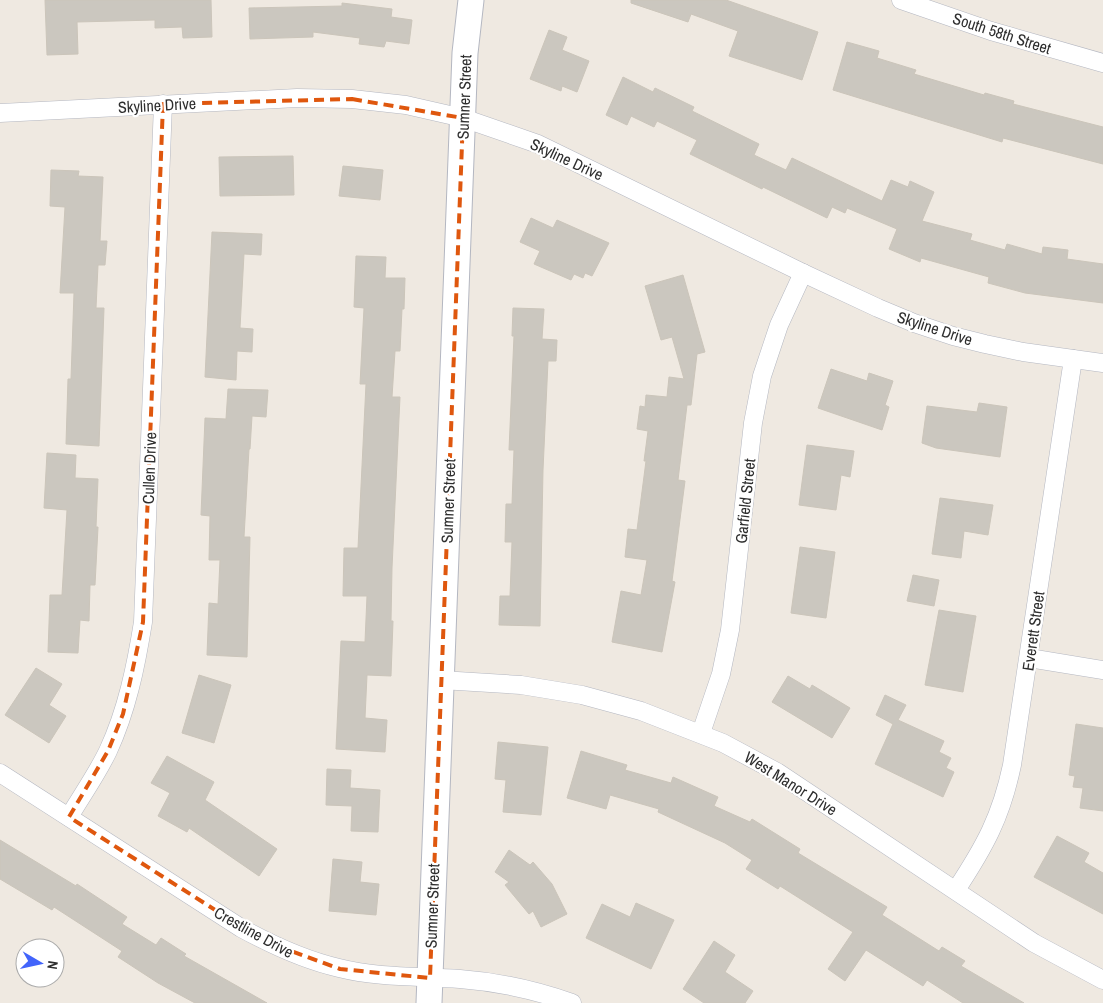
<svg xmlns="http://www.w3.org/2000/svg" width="1103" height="1003" font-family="'Archivo Narrow',sans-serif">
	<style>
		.building { fill: #cbc7bf; stroke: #cbc5ba }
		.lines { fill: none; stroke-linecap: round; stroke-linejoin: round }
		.street-casing { stroke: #b4b7c1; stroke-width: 19 }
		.secondary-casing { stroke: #b4b7c1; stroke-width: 27 }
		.street { stroke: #fff; stroke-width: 18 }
		.secondary { stroke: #fff; stroke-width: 25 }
		.marked { fill: none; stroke: #df570e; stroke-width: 4; stroke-dasharray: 10 6; stroke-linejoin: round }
		.labels { text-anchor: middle; stroke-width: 4.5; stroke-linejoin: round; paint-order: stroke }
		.street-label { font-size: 16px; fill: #2e2e2e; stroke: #fff }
	</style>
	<rect width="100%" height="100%" fill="#efe9e1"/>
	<g class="building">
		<path d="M45,0H211L212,37L183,38L182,27L155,28V20L77,22L78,54L47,55Z"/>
		<path d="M631,0H726L818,32L802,80L729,56L738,31L691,14L688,22L631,3Z"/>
		<path d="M342,3L392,9L391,17L412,20L409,44L386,41L384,47L359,44L360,38L313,32V37L250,39L249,8L342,6Z"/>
		<path d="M549,30L567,37L562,50L589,61L577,92L562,86L561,91L530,79Z"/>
		<path d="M847,42L879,51L877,58L916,70L914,74L984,95L985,93L1014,101L1013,104L1103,127V164L1003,138L1002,142L833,90Z"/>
		<path d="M623,77L653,92L655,88L694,107L692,111L759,144L754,155L786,170L792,158L882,201L891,180L908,187L910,181L934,192L922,221L972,234L970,240L1005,250L1007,244L1042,254L1043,247L1068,250L1067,259L1103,264V303L1025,293L988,283L989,277L921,258L920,262L889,249L897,229L847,208L845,213L832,207L827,218L763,187L762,189L690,154L697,140L657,121L654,127L631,116L627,125L606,115Z"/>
		<path d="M293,156L294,195L220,196L219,157Z"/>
		<path d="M343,166L383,170L380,200L339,196Z"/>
		<path d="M51,170L79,171L78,176L103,177L100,241H107L105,265H98L96,308H104L99,446L66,444L68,379H71L74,293H60L65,207L50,206Z"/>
		<path d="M531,218L553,228L557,220L609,243L592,276L585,273L583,278L574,274L571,280L534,264L540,251L520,242Z"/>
		<path d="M212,232L262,234L261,255L244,254L240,328L253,329L252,352L237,351L236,380L205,377Z"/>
		<path d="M356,256L386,257L385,278H405L404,309H402L400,351H395L392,397H400L392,568L391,621H393L391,676L367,675L365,718L387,720L385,752L336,749L341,641L365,642L367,596H343L344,548H358L366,384H360L364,308L354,307Z"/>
		<path d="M683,275L705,352L697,354L691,405H687L678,480L685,481L672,581L675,582L662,652L612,642L621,591L641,595L647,560L625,557L628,529L637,530L646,461H644L648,431L637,429L640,406L645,407L646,395L667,397L669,377L684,379L672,337L661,340L645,286Z"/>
		<path d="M513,308L544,309L542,339L557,340L556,361H548L543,470L540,626L499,625L500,596H510L512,542H505L506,504H512L514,450H509L514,336H512Z"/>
		<path d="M831,369L867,381L869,373L893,381L885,405L889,407L882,430L818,408Z"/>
		<path d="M228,389L268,390L266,417L252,416L250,449H249L244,537H250L247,657L207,655L209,603L218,604L220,560H209L210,516L201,515L205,418L226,419Z"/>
		<path d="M979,403L1007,407L1000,457L936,448L922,443L927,406L977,412Z"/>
		<path d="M807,445L854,451L850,477L841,475L836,510L799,505Z"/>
		<path d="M47,453L76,455L75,478L98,479L96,527H98L95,585H90L89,621L80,620L78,653L48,652L50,595H62L67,510L44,508Z"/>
		<path d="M940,498L993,505L988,535L964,531L961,558L932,554Z"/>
		<path d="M800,547L835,552L826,618L791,613Z"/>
		<path d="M913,575L939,580L934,606L907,601Z"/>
		<path d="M939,610L976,616L963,692L925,685Z"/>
		<path d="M36,668L62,684L49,705L66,716L49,743L5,715Z"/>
		<path d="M199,675L231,685L214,743L182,733Z"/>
		<path d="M788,676L810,689L812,685L850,708L832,738L772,702Z"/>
		<path d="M885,695L906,705L898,720L944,741L939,752L951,758L946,768L954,772L943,797L875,764L893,724L876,715Z"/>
		<path d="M1076,724L1103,728V811L1080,808L1083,788L1073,787L1075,776L1069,775Z"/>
		<path d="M498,742L548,747L541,815L503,812L506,780L495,779Z"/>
		<path d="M581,751L627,765L625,770L671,783L673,777L718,797L714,806L750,822L752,819L800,849L798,853L887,907L882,915L939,951L942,947L965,961L961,966L1024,1003H963L927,980L923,986L866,950L845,981L828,969L853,932L780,886L778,889L746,869L752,860L725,843L658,812L659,809L610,795L606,809L567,798Z"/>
		<path d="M167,756L214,782L205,800L277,849L259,876L189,828L187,832L158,816L170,793L151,783Z"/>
		<path d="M327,769L351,770L350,788L380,790L378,832L351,831L352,806L326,805Z"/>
		<path d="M1057,836L1089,853L1084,862L1103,873V914L1034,877Z"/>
		<path d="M0,840L76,886L77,884L127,917L122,924L156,945L161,938L186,954L184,956L267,1003H195L158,983L118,957L122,951L54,907L52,910L0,879Z"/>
		<path d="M509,850L530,865L533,862L552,884L567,914L541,927L533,911L529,914L505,885L509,882L495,872Z"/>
		<path d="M333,859L362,862L360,882L379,884L376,915L329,911Z"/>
		<path d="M636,903L674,920L651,969L586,938L602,904L630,917Z"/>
		<path d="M714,941L735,955L725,972L753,991L745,1003H704L683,989Z"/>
	</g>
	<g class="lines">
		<defs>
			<g id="street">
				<path d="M901,0L991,31L1103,63"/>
				<path d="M0,113L297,98L352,99L406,105L463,118L538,144L803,273L878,308L914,323L953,336L985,344L1023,352L1103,363"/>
				<path d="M1029,658L1103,670"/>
				<path d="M441,680L521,685L582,695L641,711L723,743L777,772L1034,943L1103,980"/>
				<path d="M701,733L721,674L730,630L753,423L762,376L779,325L803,273"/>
				<path d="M0,773L241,928C272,945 304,960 339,968C379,978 420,976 460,979C499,982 535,990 572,1003"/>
				<path d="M69,817C82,795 97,774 108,751C127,710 136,666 143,622L163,104"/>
				<path d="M956,890C985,846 1001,817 1012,765L1073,359"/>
			</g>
			<path id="secondary" d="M429,1003L465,53L471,0"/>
		</defs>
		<use href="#street" class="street-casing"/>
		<use href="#secondary" class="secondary-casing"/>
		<use href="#street" class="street"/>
		<use href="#secondary" class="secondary"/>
	</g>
	<path class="marked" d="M352,99L463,118L430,978L340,969L264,941L69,817L108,751L123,714L143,622L163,104Z"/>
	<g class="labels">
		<g class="street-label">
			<text transform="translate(1002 33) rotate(18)" y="6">South 58th Street</text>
			<text transform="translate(464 97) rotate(-88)" y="6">Sumner Street</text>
			<text transform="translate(157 105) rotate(-3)" y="6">Skyline Drive</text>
			<text transform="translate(567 159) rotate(25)" y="6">Skyline Drive</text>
			<text transform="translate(935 328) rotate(18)" y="6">Skyline Drive</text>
			<text transform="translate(149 468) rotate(-88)" y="6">Cullen Drive</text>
			<text transform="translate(448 501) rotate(-88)" y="6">Sumner Street</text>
			<text transform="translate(745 501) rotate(-84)" y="6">Garfield Street</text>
			<text transform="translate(1033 631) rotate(-82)" y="6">Everett Street</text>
			<text transform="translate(791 783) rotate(32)" y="6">West Manor Drive</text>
			<text transform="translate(432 906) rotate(-88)" y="6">Sumner Street</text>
			<text transform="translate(254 932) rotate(29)" y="6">Crestline Drive</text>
		</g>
	</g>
	<g transform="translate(40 963) rotate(99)"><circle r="24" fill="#ffffff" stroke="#ababab"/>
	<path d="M0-4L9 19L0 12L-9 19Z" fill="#4264fb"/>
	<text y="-8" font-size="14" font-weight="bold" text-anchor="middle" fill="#2e2e2e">N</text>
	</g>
</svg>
